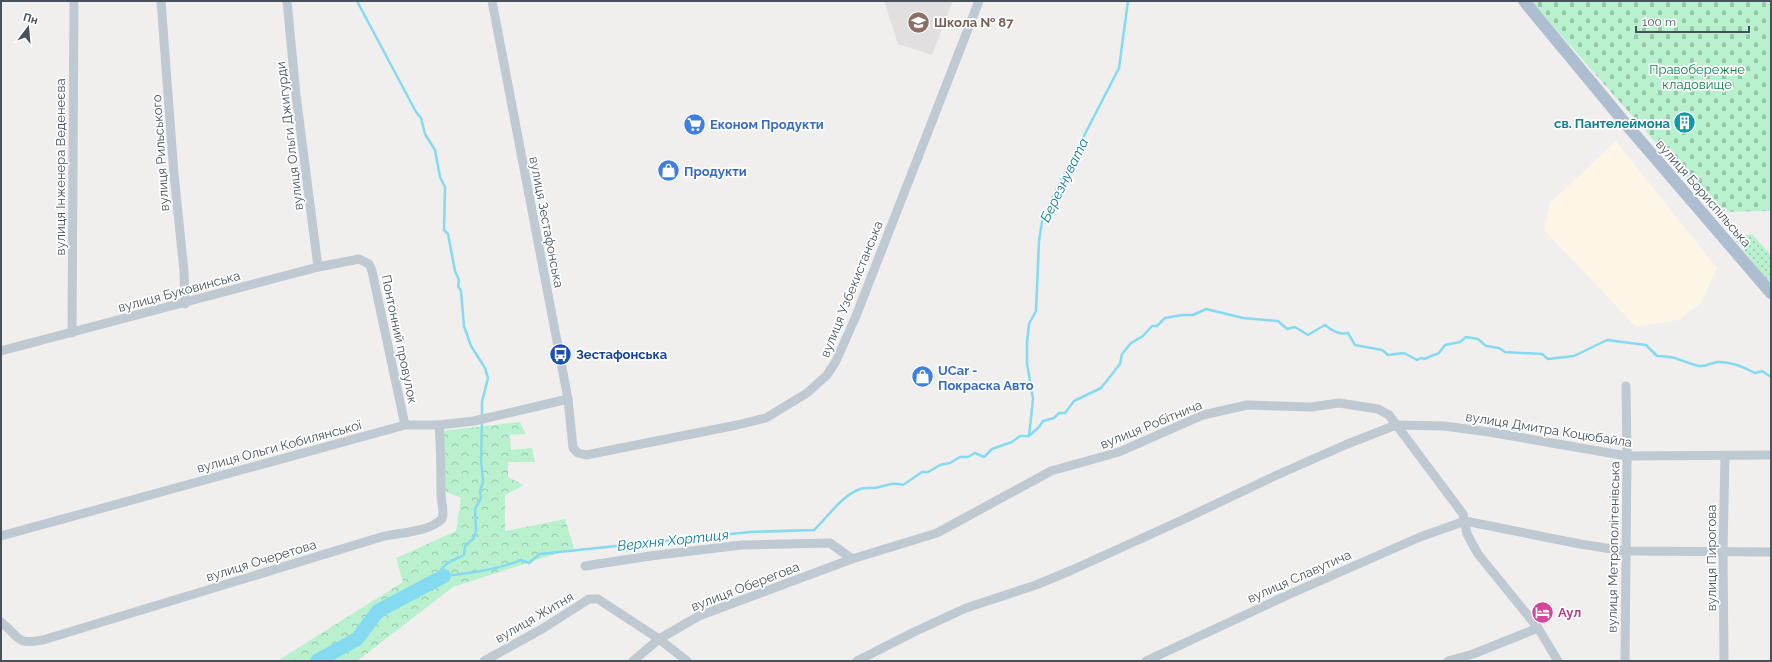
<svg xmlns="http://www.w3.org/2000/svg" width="1772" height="662" font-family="Raleway,sans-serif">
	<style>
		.commercial { fill: #fdf6e6 }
		.education { fill: #e2dfe0 }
		.grass { fill: url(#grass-dots) }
		.forest { fill: url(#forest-crowns) }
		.cemetery { fill: url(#cemetery-stones) }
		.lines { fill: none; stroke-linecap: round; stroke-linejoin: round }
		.stream { stroke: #84dbf1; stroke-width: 2.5 }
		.river { stroke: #84dbf1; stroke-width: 14 }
		.minor { stroke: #bec9d1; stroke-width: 9 }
		.major { stroke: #acbecf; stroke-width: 12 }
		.labels { text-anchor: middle; stroke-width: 3.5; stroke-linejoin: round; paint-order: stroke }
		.education-label { font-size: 13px; font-weight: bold; fill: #785e54; stroke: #fff; text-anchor: start }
		.park-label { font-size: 13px; fill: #118349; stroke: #fff }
		.culture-label { font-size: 13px; font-weight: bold; fill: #0d838f; stroke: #fff; text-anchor: end }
		.shop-label { font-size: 13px; font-weight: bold; fill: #366cbe; stroke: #fff; text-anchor: start }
		.street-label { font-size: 13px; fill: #45525d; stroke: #fff }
		.transit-label { font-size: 13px; font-weight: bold; fill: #164399; stroke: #fff; text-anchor: start }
		.hotel-label { font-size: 13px; font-weight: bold; fill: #b23c85; stroke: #fff; text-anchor: start }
		.water-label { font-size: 14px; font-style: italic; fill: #067b99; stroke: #fff }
	</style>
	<defs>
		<pattern id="grass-dots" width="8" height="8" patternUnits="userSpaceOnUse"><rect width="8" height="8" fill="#b9f1cf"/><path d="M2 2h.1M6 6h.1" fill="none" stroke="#98c6ab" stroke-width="1.8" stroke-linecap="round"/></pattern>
		<pattern id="forest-crowns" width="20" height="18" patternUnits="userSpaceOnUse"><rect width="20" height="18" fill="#b9f1cf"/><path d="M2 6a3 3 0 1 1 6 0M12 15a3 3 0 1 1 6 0" fill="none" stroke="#98c6ab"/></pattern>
		<pattern id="cemetery-stones" width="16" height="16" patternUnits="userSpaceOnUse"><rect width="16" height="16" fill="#b9f1cf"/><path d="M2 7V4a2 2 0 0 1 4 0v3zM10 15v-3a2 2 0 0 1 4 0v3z" fill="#98c6ab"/></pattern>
	</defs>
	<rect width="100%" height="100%" fill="#f1eeee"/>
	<path class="commercial" d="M1616,141L1717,268L1701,303L1678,320L1636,327L1544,230L1550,203Z"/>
	<path class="education" d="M884,1H953L932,55L898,44Z"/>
	<path class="grass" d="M1752,234L1771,255V274L1769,283L1733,237Z"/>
	<path class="forest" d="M520,422L526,434L510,435L511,450L532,448L535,462H508V477L524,485L505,495V531L565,519L574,548L453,587L357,661H277L403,582L396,558L456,531L461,498L444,491L441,431Z"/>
	<path class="cemetery" d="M1531,1H1771V211L1717,212Z"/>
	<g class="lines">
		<g class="stream">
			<path d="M357,1L416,112L421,118L425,134L435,150L440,177L445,187L444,230L448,234L455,271L459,280L458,286L461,291L464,326L471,346L485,368L488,378L482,402V416"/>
			<path d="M1029,436L1039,427L1043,421L1054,418L1059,413H1065L1074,401L1101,388L1120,364L1122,354L1131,343L1143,336L1152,326H1157L1165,318L1182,315H1193L1206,309L1243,318L1278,321L1287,329L1295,327L1308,335L1325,325C1332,331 1339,335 1348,333L1355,345L1382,350L1388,355L1404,353L1417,360L1421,358L1424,359L1439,353L1445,345L1460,342L1466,337L1478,339L1486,346L1499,348L1505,352L1542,354L1548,359L1574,356L1607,340L1646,345L1657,356C1677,356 1682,362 1699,366C1705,367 1711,363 1717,362C1730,361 1744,367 1755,373L1762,371L1771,377"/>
			<path d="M1029,436L1033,399L1027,363V343L1029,324L1036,311L1039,241L1042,222L1054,194L1119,68L1128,1"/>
			<path d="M444,576C470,573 497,570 521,560L529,563L540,554L750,532L814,530C829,516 840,497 860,489C866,487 873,489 879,487C888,485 895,482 903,485L922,472H928L940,465L950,463L960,457H968L975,453L984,457L992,449L1012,442L1020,436H1029"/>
			<path d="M439,579C439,564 452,561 464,555L465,546L474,538L476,530L475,509L481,498L480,491L483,482L481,461L482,421"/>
		</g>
		<path class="river" d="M317,661L357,639L378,611L444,576"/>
		<g class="minor">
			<path d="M161,1L174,174L184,271L185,304"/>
			<path d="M287,1L296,95L318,267"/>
			<path d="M492,1L568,399L573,448L578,453L586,455L737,425L766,418L774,413L807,393L827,375L836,361L856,316L979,1"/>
			<path d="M72,333L74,1"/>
			<path d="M1,351L318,267L359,259L369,264L372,271L405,425"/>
			<path d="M1,536L405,425H439L474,421L568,399"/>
			<path d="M585,566L650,556L742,545L830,543L852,559L937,533L1051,471L1119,452L1203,415L1247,405L1311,407L1339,403L1378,409L1389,415L1463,514L1467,534L1478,554L1538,628L1558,661"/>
			<path d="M1,622C21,638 15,645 43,640L381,537C400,532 427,533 442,519C445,511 441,502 441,494C441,471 441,448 439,425"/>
			<path d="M484,661L542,629L589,599H598L659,639L687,661"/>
			<path d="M633,661L659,639L699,616L852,559"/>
			<path d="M857,661L914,632L966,608L1036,585L1072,570L1180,521L1277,475L1345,445L1396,425L1444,426L1489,432L1627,456L1771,455"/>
			<path d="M1146,661L1290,594L1420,537L1465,521L1580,544L1625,551L1771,552"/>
			<path d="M1448,661L1473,654L1538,628"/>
			<path d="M1625,661L1627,456L1626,386"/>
			<path d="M1724,661L1723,551L1725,456"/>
		</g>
		<path class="major" d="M1524,1L1625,123L1771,293"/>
	</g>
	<defs>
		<symbol id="school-disc" viewBox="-11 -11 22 22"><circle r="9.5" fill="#8d6e63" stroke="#fff"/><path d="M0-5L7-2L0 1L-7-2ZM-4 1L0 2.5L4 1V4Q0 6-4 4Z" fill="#fff"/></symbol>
		<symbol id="building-disc" viewBox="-11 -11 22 22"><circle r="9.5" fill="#0f9aa8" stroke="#fff"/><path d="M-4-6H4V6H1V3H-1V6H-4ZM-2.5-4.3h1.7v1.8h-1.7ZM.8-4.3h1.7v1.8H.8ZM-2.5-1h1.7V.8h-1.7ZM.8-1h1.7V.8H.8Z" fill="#fff"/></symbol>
		<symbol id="supermarket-disc" viewBox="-11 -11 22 22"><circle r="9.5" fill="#3f7fe0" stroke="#fff"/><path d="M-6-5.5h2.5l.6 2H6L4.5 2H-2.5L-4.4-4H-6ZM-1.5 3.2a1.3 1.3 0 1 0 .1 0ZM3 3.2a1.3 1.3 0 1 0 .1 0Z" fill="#fff"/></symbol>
		<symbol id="shop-disc" viewBox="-11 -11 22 22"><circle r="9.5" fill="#3f7fe0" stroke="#fff"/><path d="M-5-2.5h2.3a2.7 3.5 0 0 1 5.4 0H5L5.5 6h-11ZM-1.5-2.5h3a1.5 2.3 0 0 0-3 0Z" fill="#fff"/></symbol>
		<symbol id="bus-disc" viewBox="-11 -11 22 22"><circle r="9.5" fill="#1a4fb4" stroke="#fff"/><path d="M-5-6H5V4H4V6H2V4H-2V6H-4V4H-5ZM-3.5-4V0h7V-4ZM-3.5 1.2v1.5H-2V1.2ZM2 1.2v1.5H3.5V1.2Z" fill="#fff"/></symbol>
		<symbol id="hotel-disc" viewBox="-11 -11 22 22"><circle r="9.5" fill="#d1479c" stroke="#fff"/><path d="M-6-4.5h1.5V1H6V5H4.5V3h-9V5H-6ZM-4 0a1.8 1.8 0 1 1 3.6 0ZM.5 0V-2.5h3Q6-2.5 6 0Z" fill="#fff"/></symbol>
	</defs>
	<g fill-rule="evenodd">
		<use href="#school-disc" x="906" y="10" width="25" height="25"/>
		<use href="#building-disc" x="1672" y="110" width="25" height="25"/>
		<use href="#supermarket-disc" x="682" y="112" width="25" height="25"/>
		<use href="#shop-disc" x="656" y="158" width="25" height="25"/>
		<use href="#bus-disc" x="548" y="342" width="25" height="25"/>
		<use href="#shop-disc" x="910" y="364" width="25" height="25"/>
		<use href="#hotel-disc" x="1530" y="600" width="25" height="25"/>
	</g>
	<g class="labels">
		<g class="education-label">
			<text x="934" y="27">Школа № 87</text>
		</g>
		<g class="park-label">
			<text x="1697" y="74">Правобережне<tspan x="1697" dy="15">кладовище</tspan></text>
		</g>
		<g class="culture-label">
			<text x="1670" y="128">св. Пантелеймона</text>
		</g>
		<g class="shop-label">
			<text x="710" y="129">Економ Продукти</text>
			<text x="684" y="176">Продукти</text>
			<text x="938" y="375">UCar -<tspan x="938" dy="15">Покраска Авто</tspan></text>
		</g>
		<g class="street-label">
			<text transform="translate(289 136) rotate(-97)" y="5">вулиця Ольги Джигурди</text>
			<text transform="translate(160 153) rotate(-94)" y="5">вулиця Рильського</text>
			<text transform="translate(60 167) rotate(-90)" y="5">вулиця Інженера Веденеєва</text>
			<text transform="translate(1704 193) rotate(49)" y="5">вулиця Бориспільська</text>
			<text transform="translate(547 222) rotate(79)" y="5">вулиця Зестафонська</text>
			<text transform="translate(851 289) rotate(-68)" y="5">вулиця Узбекистанська</text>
			<text transform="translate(179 291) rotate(-15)" y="5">вулиця Буковинська</text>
			<text transform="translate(400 339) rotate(78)" y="5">Понтонний провулок</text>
			<text transform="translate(1151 424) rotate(-22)" y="5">вулиця Робітнича</text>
			<text transform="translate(1549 429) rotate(9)" y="5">вулиця Дмитра Коцюбайла</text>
			<text transform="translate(279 446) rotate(-15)" y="5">вулиця Ольги Кобилянської</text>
			<text transform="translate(1613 547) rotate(-89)" y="5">вулиця Метрополітенівська</text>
			<text transform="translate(1711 558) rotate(-90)" y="5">вулиця Пирогова</text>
			<text transform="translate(261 560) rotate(-17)" y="5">вулиця Очеретова</text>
			<text transform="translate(1299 576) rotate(-24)" y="5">вулиця Славутича</text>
			<text transform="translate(745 586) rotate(-21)" y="5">вулиця Оберегова</text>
			<text transform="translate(534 617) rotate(-30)" y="5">вулиця Житня</text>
		</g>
		<g class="transit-label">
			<text x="576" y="359">Зестафонська</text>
		</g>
		<g class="hotel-label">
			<text x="1558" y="617">Аул</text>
		</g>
		<g class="water-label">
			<text transform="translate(1064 180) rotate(-64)" y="5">Березнувата</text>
			<text transform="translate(673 540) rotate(-6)" y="5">Верхня Хортиця</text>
		</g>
	</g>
	<rect width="1772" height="662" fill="none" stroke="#45525d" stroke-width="4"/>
	<g transform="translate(28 28) rotate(16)" stroke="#ffffff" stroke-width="3" paint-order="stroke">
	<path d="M0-3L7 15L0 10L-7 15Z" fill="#45525d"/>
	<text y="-6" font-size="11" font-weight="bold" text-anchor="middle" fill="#45525d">Пн</text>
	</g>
	<path d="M1636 26v6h113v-6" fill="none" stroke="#45525d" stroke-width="2"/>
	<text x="1642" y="26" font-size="12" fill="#45525d" stroke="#ffffff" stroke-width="3" paint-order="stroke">100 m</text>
</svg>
